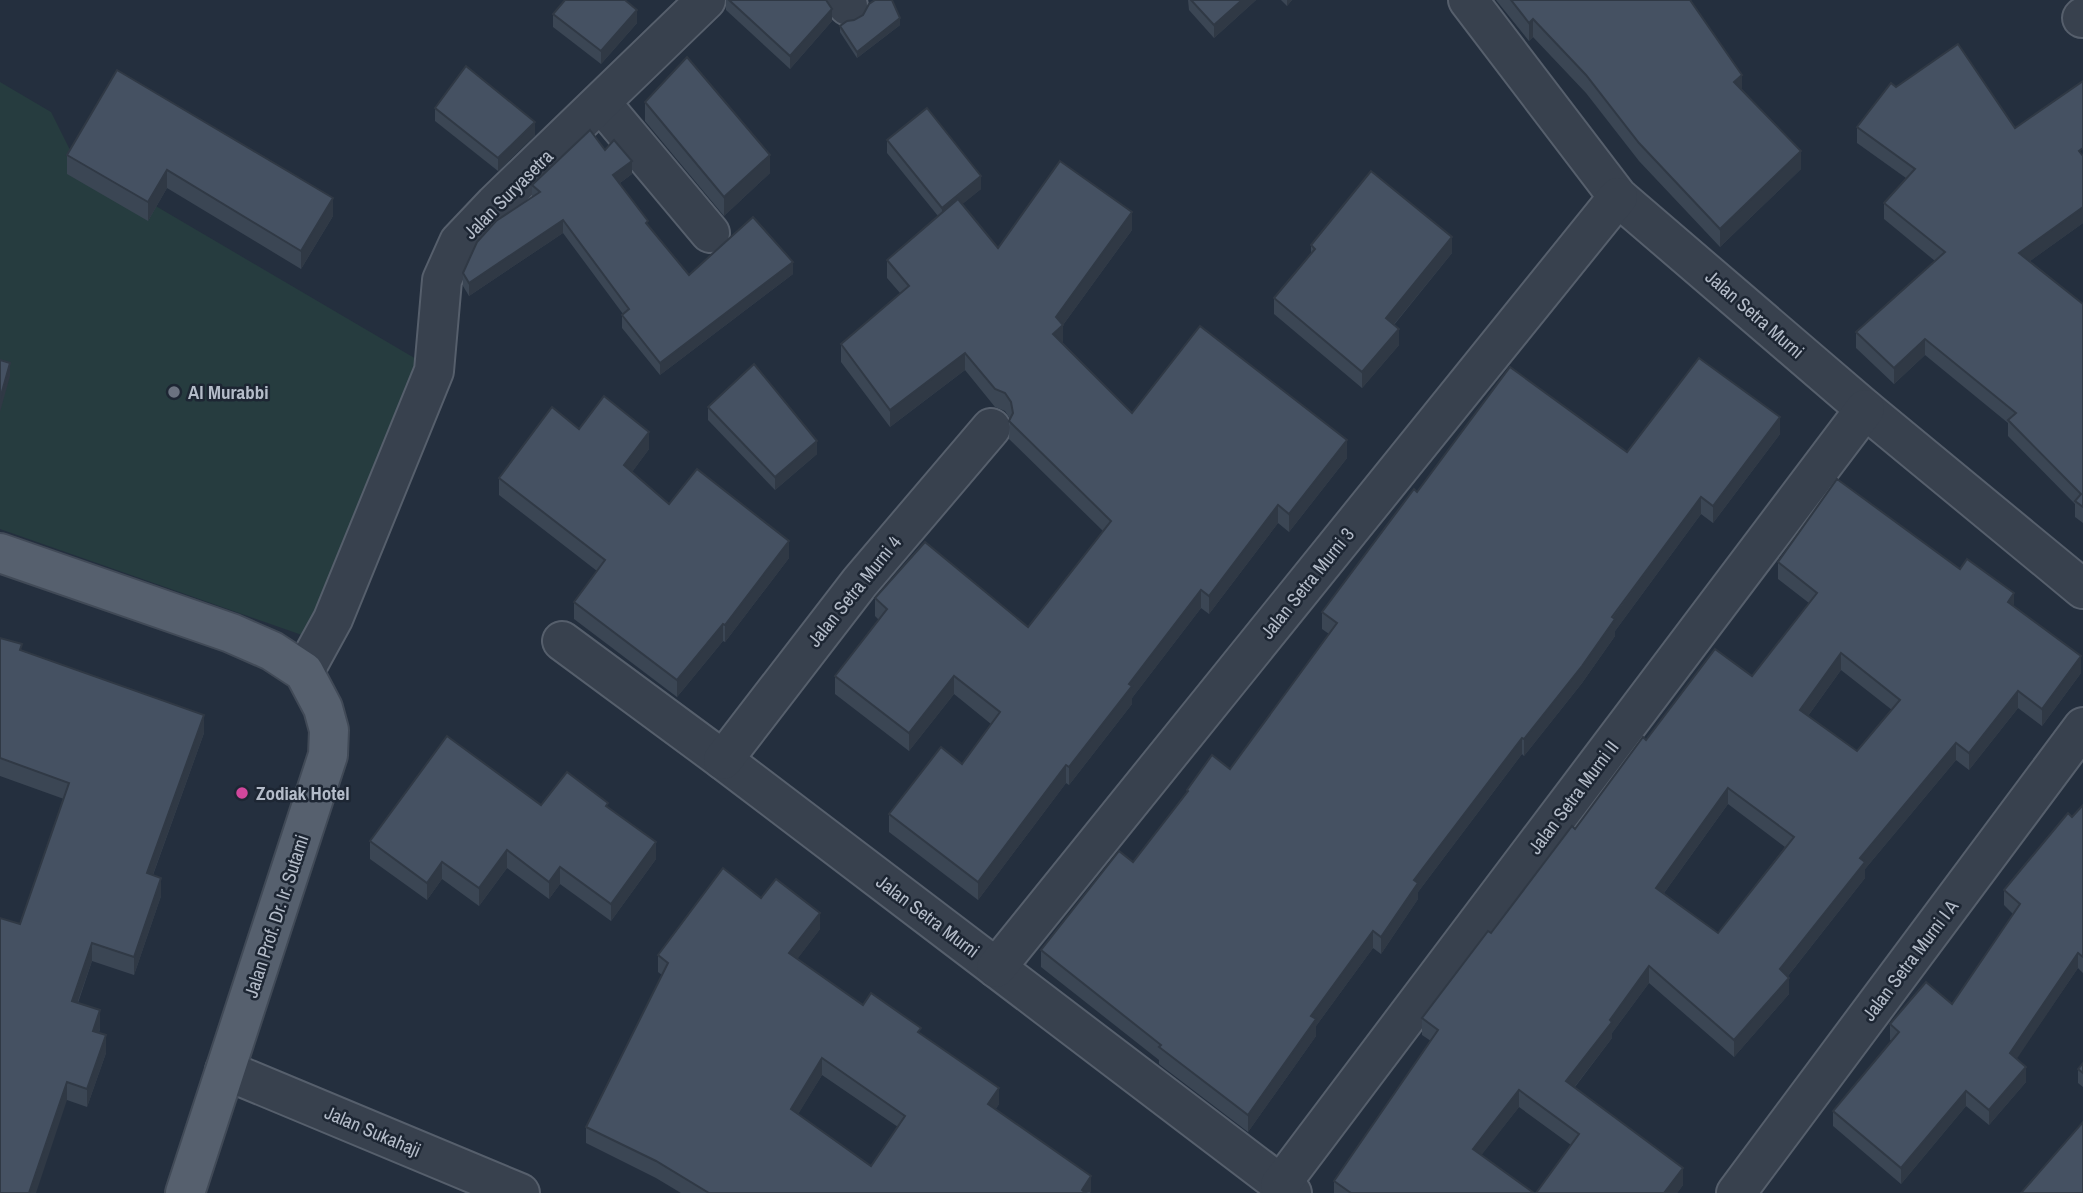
<svg xmlns="http://www.w3.org/2000/svg" width="2083" height="1193" font-family="'Archivo Narrow',sans-serif">
	<style>
		.green { fill: #263c3f }
		.lines { fill: none; stroke-linecap: round; stroke-linejoin: round }
		.minor-casing { stroke: #565f6c; stroke-width: 42 }
		.major-casing { stroke: #414a57; stroke-width: 42 }
		.minor { stroke: #38414e; stroke-width: 38 }
		.major { stroke: #56606e; stroke-width: 38 }
		.wall { fill: #3b4654; fill-rule: evenodd }
		.shaded-wall { fill: #303945 }
		.building { fill: #455162; stroke: #303945; stroke-width: 2; fill-rule: evenodd }
		.worship-dot { fill: #6b7280; stroke: #1d2633; stroke-width: 2.5 }
		.hotel-dot { fill: #d1479c; stroke: #1d2633; stroke-width: 2.5 }
		.labels { text-anchor: middle; stroke-width: 5; stroke-linejoin: round; paint-order: stroke }
		.street-label { font-size: 19px; fill: #b4bcc9; stroke: #1d2633 }
		.poi-label { font-size: 19px; font-weight: bold; fill: #b4bcc9; stroke: #1d2633; text-anchor: start }
	</style>
	<rect width="100%" height="100%" fill="#242f3e"/>
	<path class="green" d="M0,82L51,112L74,158L423,363L319,641L0,529Z"/>
	<g class="lines">
		<defs>
			<g id="minor">
				<path d="M842,0L848,6"/>
				<path d="M1468,0L1618,197L1865,409L2083,589"/>
				<path d="M2082,18L2083,17"/>
				<path d="M601,103L710,233"/>
				<path d="M562,641L723,760L1292,1193"/>
				<path d="M304,672L333,619L434,371L442,280L459,242L495,204L706,0"/>
				<path d="M723,760L860,582L991,428"/>
				<path d="M996,968L1618,197"/>
				<path d="M225,1070L520,1193"/>
				<path d="M1280,1185L1865,409"/>
				<path d="M1736,1193L2083,727"/>
			</g>
			<path id="major" d="M0,553L231,633L272,651L304,672L323,708L329,730L328,755L185,1193"/>
		</defs>
		<use href="#minor" class="minor-casing"/>
		<use href="#major" class="major-casing"/>
		<use href="#minor" class="minor"/>
		<use href="#major" class="major"/>
	</g>
	<g class="wall">
		<path d="M726,0H826L832,21L790,69L726,10Z"/>
		<path d="M1188,0H1256L1214,38L1189,10Z"/>
		<path d="M1281,0H1292L1287,6Z"/>
		<path d="M1496,0H1691L1742,90L1801,169L1720,247L1639,161L1586,93L1533,37L1529,41Z"/>
		<path d="M553,14L637,23L601,64L553,27Z"/>
		<path d="M900,25L857,58L840,32V26Z"/>
		<path d="M117,70L333,216L301,269L167,188L148,221L67,174V155Z"/>
		<path d="M1896,87L2015,128L2083,223L2030,261L2083,304V523L2075,517V504L2008,436V423L1925,355L1894,384L1856,348V332L1935,261L1884,219V203L1906,178L1857,143V127Z"/>
		<path d="M645,102L770,173L724,216L645,121Z"/>
		<path d="M435,108L535,135L498,171L435,121Z"/>
		<path d="M887,140L981,189L962,204L998,248L1132,230L1063,325V343L1132,413L1347,458L1289,532L1278,523L1209,614L1201,608L1132,698V704L1069,785L1066,783L978,900L889,832V814L962,764L991,724L954,694L909,751L835,694V676L879,620L875,616V598L1028,627L1103,531L1009,439L1010,419L1005,411L995,407L965,370L890,427L841,362V344L900,293L887,278V260L938,216L887,153Z"/>
		<path d="M605,150L632,174L620,183L648,227L689,275L793,274L660,375L622,328V315L623,314L563,233L469,296L463,286V273L532,197V185Z"/>
		<path d="M1311,245L1452,253L1394,325L1399,345L1362,388L1274,314V298L1311,253Z"/>
		<path d="M708,407L817,454L775,490L708,420Z"/>
		<path d="M579,429L649,449L632,472L669,504L789,558L725,642L723,641L677,697L574,619V602L597,571L499,495V478Z"/>
		<path d="M1780,434L1713,523L1701,514L1615,631V636L1582,683L1524,756L1522,754L1418,892V899L1381,954L1373,948L1316,1026V1036L1248,1132L1159,1064V1060L1041,967V950L1133,862L1187,792V790L1230,769L1329,634L1322,629V612L1417,492L1627,452Z"/>
		<path d="M1778,562L1960,569L2014,607L2081,673L2042,726L2018,708L1969,770L1956,760L1865,869V878L1788,976L1789,994L1734,1057L1649,983L1612,1033V1038L1575,1087L1683,1185L1677,1193H1536L1571,1145L1519,1107L1481,1155L1534,1193H1334V1181L1431,1041L1422,1035V1018L1646,740L1752,676L1809,603L1778,579ZM1841,670L1892,710L1857,751L1808,716ZM1728,804L1785,847L1718,933L1664,893Z"/>
		<path d="M0,638L22,650L204,733L153,875L161,896L134,975L92,961L78,1003L100,1028L99,1033L106,1053L87,1107L67,1100L20,924L64,799L0,776Z"/>
		<path d="M541,805L608,807L656,859L611,921L560,884L549,899L507,868L479,906L442,879L427,900L370,859V841Z"/>
		<path d="M2083,805V973L2078,968L2016,1059L2026,1082L1989,1125L1966,1106L1901,1184L1833,1126V1111L1892,1041L1890,1040V1024L1952,1004L2013,914L2004,905V890Z"/>
		<path d="M761,898L820,929L797,959L863,1005L921,1034L999,1104L995,1110L1091,1193H681L656,1178L586,1143V1127L662,975L658,972V955ZM822,1075L898,1127L871,1166L798,1114Z"/>
		<path d="M2083,1063V1087L2078,1083V1069Z"/>
	</g>
	<g class="shaded-wall">
		<path d="M1242,0H1256L1214,38V25Z"/>
		<path d="M1287,0H1292L1287,6Z"/>
		<path d="M832,9V21L790,69V56Z"/>
		<path d="M637,10V23L601,64V51Z"/>
		<path d="M900,18V25L857,58V52Z"/>
		<path d="M1533,19V37L1529,41V23Z"/>
		<path d="M1742,75V93L1734,82Z"/>
		<path d="M535,122V135L498,171V158Z"/>
		<path d="M1801,151V169L1720,247V229Z"/>
		<path d="M770,155V173L724,216V197Z"/>
		<path d="M632,161V174L613,188V175Z"/>
		<path d="M167,170V188L148,221V202Z"/>
		<path d="M981,176V189L942,221V208Z"/>
		<path d="M333,198V216L301,269V251Z"/>
		<path d="M2083,207V223L2019,269V253Z"/>
		<path d="M1132,212V230L1063,325V343L1053,352V334L1056,317Z"/>
		<path d="M563,220V233L469,296V283Z"/>
		<path d="M1452,237V253L1386,334V318Z"/>
		<path d="M793,262V274L660,375V363Z"/>
		<path d="M1399,329V345L1362,388V372Z"/>
		<path d="M1925,339V355L1894,384V368Z"/>
		<path d="M965,353V370L890,427V410Z"/>
		<path d="M10,363V376L0,412V399Z"/>
		<path d="M1780,417V434L1713,523V506Z"/>
		<path d="M649,432V449L624,483V465Z"/>
		<path d="M1347,440V458L1289,532V514Z"/>
		<path d="M817,441V454L775,490V477Z"/>
		<path d="M1701,497V514L1615,631V636L1582,683L1524,756V739Z"/>
		<path d="M1278,505V523L1209,614V596Z"/>
		<path d="M789,541V558L725,642V625Z"/>
		<path d="M1201,590V608L1132,698V704L1069,785V767L1129,684Z"/>
		<path d="M2014,593V610L2008,602Z"/>
		<path d="M723,624V641L677,697V680Z"/>
		<path d="M1841,653V670L1800,727V710Z"/>
		<path d="M2081,656V673L2042,726V709Z"/>
		<path d="M954,676V694L909,751V733Z"/>
		<path d="M2018,691V708L1969,770V753Z"/>
		<path d="M204,715V733L147,891V873Z"/>
		<path d="M1522,738V754L1418,892V899L1381,954V937L1414,880Z"/>
		<path d="M1956,743V760L1865,869V878L1780,986V969L1860,858Z"/>
		<path d="M1066,765V783L978,900V882Z"/>
		<path d="M1728,788V804L1656,904V888Z"/>
		<path d="M656,842V859L611,921V904Z"/>
		<path d="M507,850V868L479,906V888Z"/>
		<path d="M442,862V879L427,900V883Z"/>
		<path d="M560,867V884L549,899V882Z"/>
		<path d="M161,878V896L134,975V957Z"/>
		<path d="M820,913V929L789,970V953Z"/>
		<path d="M1373,931V948L1316,1026V1036L1248,1132V1115L1311,1016Z"/>
		<path d="M92,943V961L72,1018V1001Z"/>
		<path d="M2078,953V968L2010,1069V1053Z"/>
		<path d="M1649,966V983L1612,1033V1038L1566,1098V1081Z"/>
		<path d="M1789,978V994L1734,1057V1040Z"/>
		<path d="M100,1010V1028L93,1049V1031Z"/>
		<path d="M106,1035V1053L87,1107V1089Z"/>
		<path d="M822,1058V1075L791,1126V1109Z"/>
		<path d="M2026,1067V1082L1989,1125V1110Z"/>
		<path d="M67,1082V1100L36,1193H29Z"/>
		<path d="M999,1088V1104L988,1121V1104Z"/>
		<path d="M1519,1090V1107L1473,1166V1149Z"/>
		<path d="M1966,1091V1106L1901,1184V1168Z"/>
		<path d="M1683,1168V1185L1677,1193H1664Z"/>
		<path d="M1091,1176V1192L1082,1193V1190Z"/>
	</g>
	<g class="building">
		<path d="M565,0H625L637,10L601,51L553,14Z"/>
		<path d="M729,0H826L832,9L790,56Z"/>
		<path d="M875,0H892L900,18L857,52L840,26L847,21L854,20L863,15L869,4Z"/>
		<path d="M1191,0H1242L1214,25Z"/>
		<path d="M1511,0H1690L1742,75L1734,82L1801,151L1720,229L1639,143L1586,75L1533,19L1529,23Z"/>
		<path d="M1958,44L2015,128L2083,81V148L2079,151L2083,156V207L2019,253L2083,304V507L2075,501L2081,494L2008,420L2016,413L1925,339L1894,368L1856,332L1945,252L1884,203L1915,169L1857,127L1891,83L1896,87Z"/>
		<path d="M687,57L770,155L724,197L645,102Z"/>
		<path d="M466,66L535,122L498,158L435,108Z"/>
		<path d="M117,70L333,198L301,251L167,170L148,202L67,155Z"/>
		<path d="M927,108L981,176L942,208L887,140Z"/>
		<path d="M590,130L605,150L614,140L632,161L613,175L648,221L646,223L689,275L753,217L793,262L660,363L622,315L629,309L563,220L469,283L463,273L477,242L496,221L540,192L532,185Z"/>
		<path d="M1060,161L1132,212L1056,317L1063,325L1053,334L1132,413L1200,326L1347,440L1289,514L1278,505L1209,596L1201,590L1129,684L1132,686L1069,767L1066,765L978,882L889,814L941,747L962,764L1000,712L954,676L909,733L835,676L887,609L875,598L925,542L1028,627L1111,521L1009,421L1013,413L1011,402L1005,393L995,389L965,353L890,410L841,344L909,286L887,260L958,199L998,248Z"/>
		<path d="M1371,171L1452,237L1386,318L1399,329L1362,372L1274,298L1315,249L1311,245Z"/>
		<path d="M1699,358L1780,417L1713,506L1701,497L1612,617L1615,619L1582,666L1524,739L1522,738L1414,880L1418,883L1381,937L1373,931L1311,1016L1316,1019L1248,1115L1159,1047L1161,1045L1041,950L1119,851L1133,862L1188,791L1187,790L1212,755L1230,769L1337,623L1322,612L1414,489L1417,492L1510,367L1627,452Z"/>
		<path d="M0,360L10,363L0,399Z"/>
		<path d="M754,364L817,441L775,477L708,407Z"/>
		<path d="M604,396L649,432L624,465L669,504L697,469L789,541L725,625L723,624L677,680L574,602L605,560L499,478L552,407L579,429Z"/>
		<path d="M1837,479L1960,569L1967,559L2014,593L2008,602L2081,656L2042,709L2018,691L1969,753L1956,743L1860,858L1865,862L1780,969L1789,978L1734,1040L1649,966L1610,1020L1612,1022L1566,1081L1683,1168L1664,1193H1536L1579,1134L1519,1090L1473,1149L1534,1193H1351L1334,1181L1438,1030L1422,1018L1488,931L1491,933L1572,826L1575,829L1643,737L1646,740L1715,649L1752,676L1817,593L1778,562ZM1841,653L1900,700L1857,751L1800,710ZM1728,788L1794,837L1718,933L1656,888Z"/>
		<path d="M0,638L22,644L20,650L204,715L147,873L161,878L134,957L92,943L72,1001L100,1010L93,1031L106,1035L87,1089L67,1082L29,1193H0V918L20,924L69,783L0,758Z"/>
		<path d="M447,736L541,805L567,772L608,803L606,806L656,842L611,904L560,867L549,882L507,850L479,888L442,862L427,883L370,841Z"/>
		<path d="M2083,805V957L2078,953L2010,1053L2026,1067L1989,1110L1966,1091L1901,1168L1833,1111L1899,1032L1890,1024L1926,982L1952,1004L2020,904L2004,890L2068,813L2072,817Z"/>
		<path d="M723,868L761,898L776,879L820,913L789,953L863,1005L871,993L921,1028L918,1032L999,1088L988,1104L1091,1176L1082,1190L1086,1193H709L656,1161L586,1127L668,963L658,955ZM822,1058L905,1116L871,1166L791,1109Z"/>
		<path d="M2083,1063V1073L2078,1069Z"/>
		<path d="M2083,1122V1193H2021Z"/>
	</g>
	<circle class="worship-dot" cx="174" cy="392" r="7"/>
	<circle class="hotel-dot" cx="242" cy="793" r="7"/>
	<g class="labels">
		<g class="street-label">
			<text transform="translate(508 194) rotate(-45)" y="7">Jalan Suryasetra</text>
			<text transform="translate(1755 314) rotate(41)" y="7">Jalan Setra Murni</text>
			<text transform="translate(1307 583) rotate(-51)" y="7">Jalan Setra Murni 3</text>
			<text transform="translate(854 591) rotate(-51)" y="7">Jalan Setra Murni 4</text>
			<text transform="translate(1573 797) rotate(-53)" y="7">Jalan Setra Murni II</text>
			<text transform="translate(276 916) rotate(-72)" y="7">Jalan Prof. Dr. Ir. Sutami</text>
			<text transform="translate(928 916) rotate(37)" y="7">Jalan Setra Murni</text>
			<text transform="translate(1910 960) rotate(-53)" y="7">Jalan Setra Murni I A</text>
			<text transform="translate(373 1131) rotate(23)" y="7">Jalan Sukahaji</text>
		</g>
		<g class="poi-label">
			<text x="188" y="399">Al Murabbi</text>
			<text x="256" y="800">Zodiak Hotel</text>
		</g>
	</g>
</svg>
